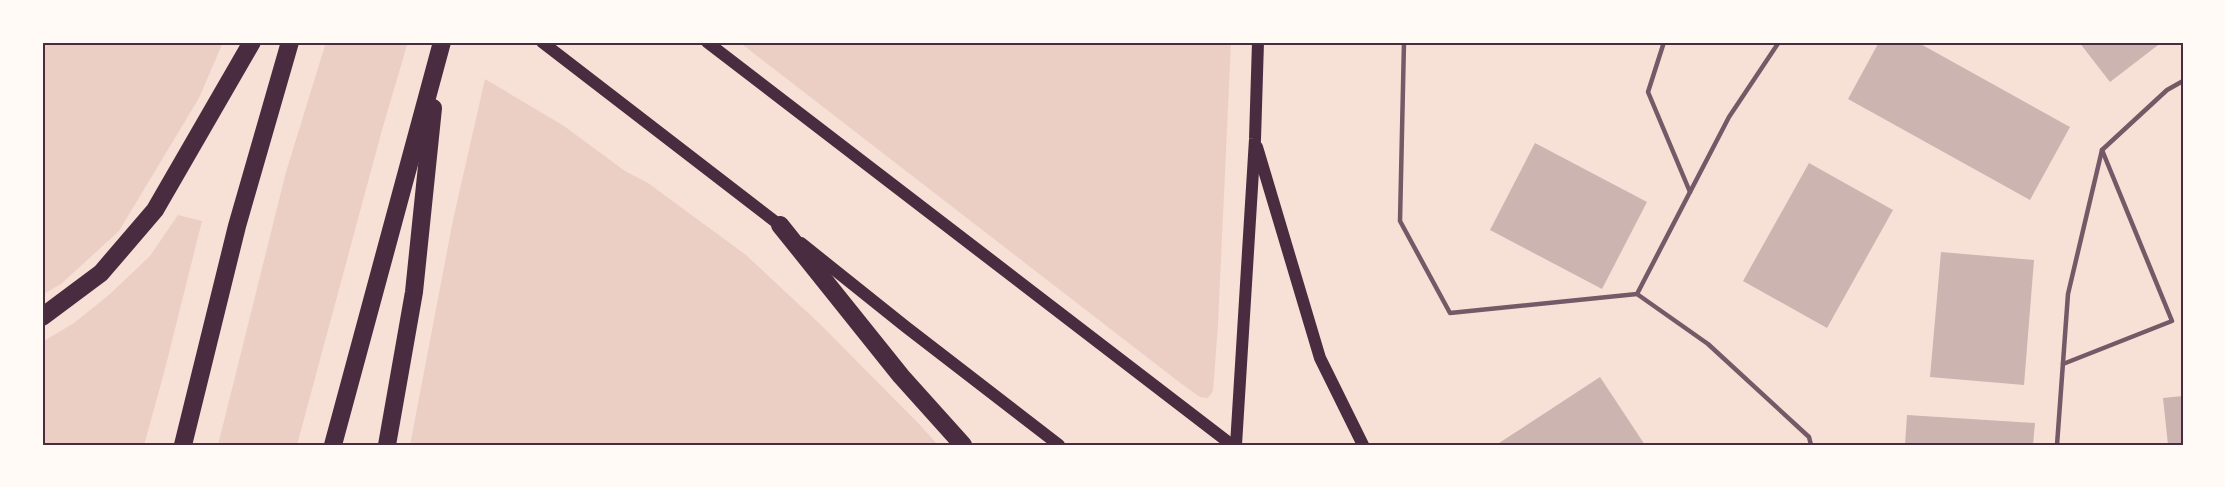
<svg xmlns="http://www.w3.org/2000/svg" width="2225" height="487" font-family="Barlow,sans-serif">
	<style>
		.green { fill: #ebcfc5 }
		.building { fill: #ccb4b1 }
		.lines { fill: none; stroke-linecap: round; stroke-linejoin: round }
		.service { stroke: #755966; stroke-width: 4.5 }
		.secondary { stroke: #4a2c40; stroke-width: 12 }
		.motorway { stroke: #4a2c40; stroke-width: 18 }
		.neatline { fill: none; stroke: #4a2c40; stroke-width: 2 }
	</style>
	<rect width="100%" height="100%" fill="#f7e1d7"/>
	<g class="green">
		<path d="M42,42H223L199,98L119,231L61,284L42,295Z"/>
		<path d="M326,42H408L382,130L297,445H218L286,172Z"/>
		<path d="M739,42H1231L1218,325L1213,391L1208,398L1200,397L1179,382Z"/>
		<path d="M485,79L564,126L625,171L648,183L746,255L821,325L921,426L938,445H410L453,220Z"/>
		<path d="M178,215L202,221L164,373L144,445H42V342L74,323L110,294L150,256Z"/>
	</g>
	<g class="building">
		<path d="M1879,42H1917L2070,127L2030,200L1848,99Z"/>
		<path d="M2079,42H2162L2110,82Z"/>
		<path d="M1535,143L1647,202L1602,289L1490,230Z"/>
		<path d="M1809,163L1893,210L1827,328L1743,281Z"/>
		<path d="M1941,252L2034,260L2024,385L1930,377Z"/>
		<path d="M1600,377L1645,445H1496Z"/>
		<path d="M2183,396V445H2168L2163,398Z"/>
		<path d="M1907,415L2035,423L2033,445H1905Z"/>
	</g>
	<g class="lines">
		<g class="service">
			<path d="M1404,42L1400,221L1450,313L1637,294L1729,117L1779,42"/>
			<path d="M1664,42L1648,92L1690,192"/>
			<path d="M1637,294L1708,344L1809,437L1811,445"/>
			<path d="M2063,364L2172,321L2102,150"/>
			<path d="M2057,445L2068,294L2102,150L2167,90L2183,81"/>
		</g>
		<g class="secondary">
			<path d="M542,42L786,230"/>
			<path d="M707,42L1232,445"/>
			<path d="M1257,147L1320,358L1363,445"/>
			<path d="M801,243L906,327L1059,445"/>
			<path d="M1236,445L1255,139L1258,42"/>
		</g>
		<g class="motorway">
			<path d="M780,225L901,376L963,445"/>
			<path d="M42,317L101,273L155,210L252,42"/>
			<path d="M183,445L237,226L290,42"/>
			<path d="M333,445L442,42"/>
			<path d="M387,445L414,292L433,108"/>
		</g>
	</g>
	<rect width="2225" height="487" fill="none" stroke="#fffaf5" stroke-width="87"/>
	<rect x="44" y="44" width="2138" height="400" class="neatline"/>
</svg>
